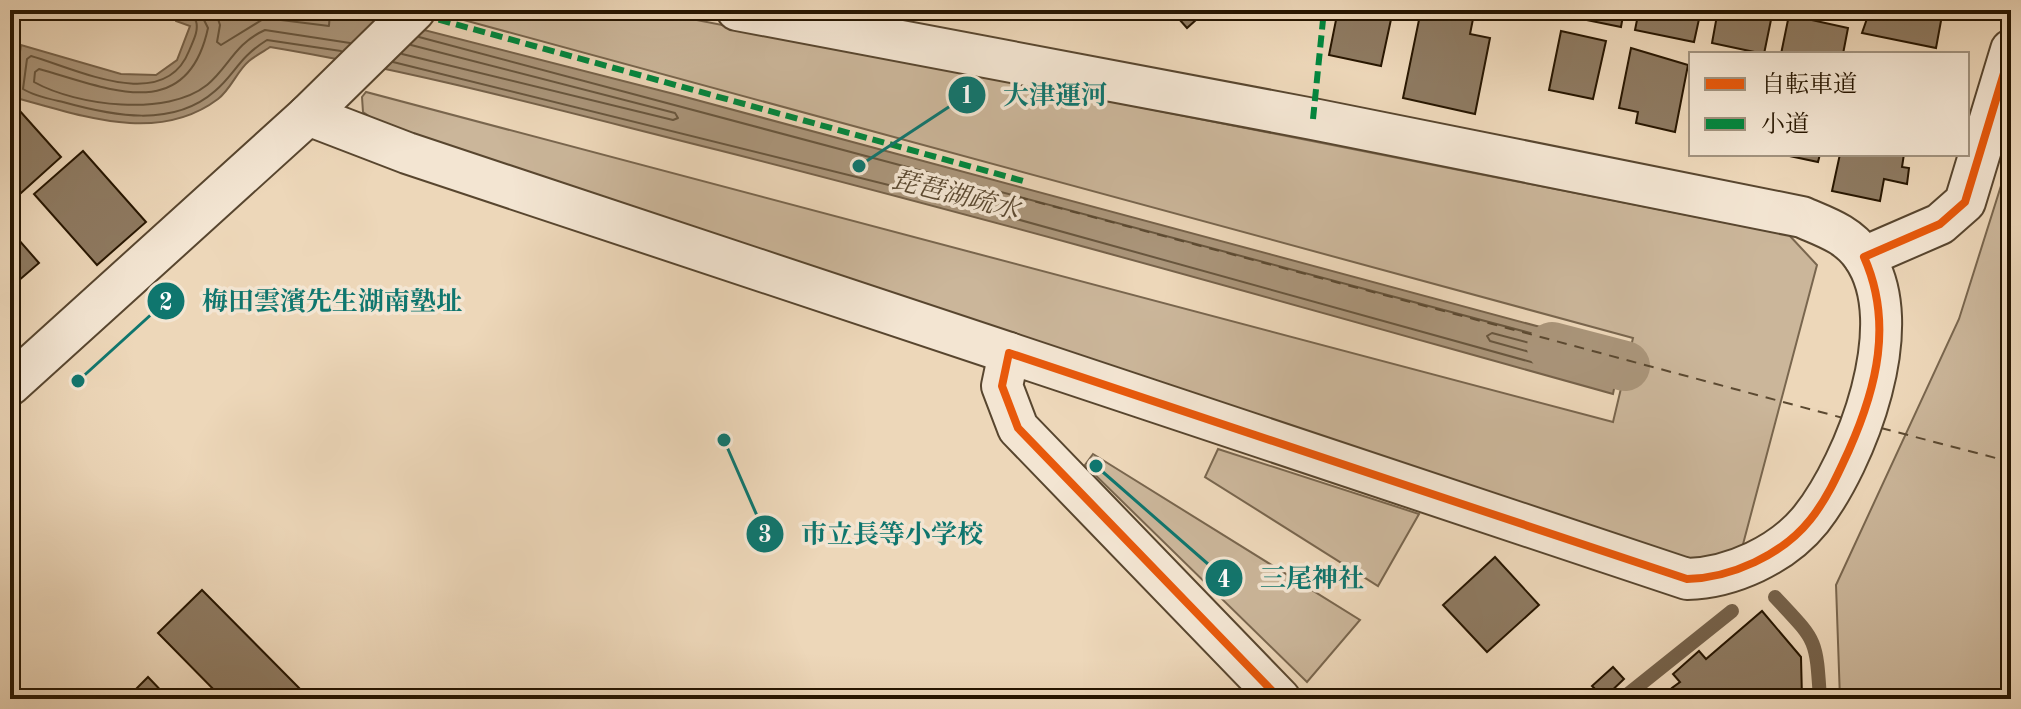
<svg xmlns="http://www.w3.org/2000/svg" width="2021" height="709" font-family="'Old Standard TT','Noto Serif JP',serif">
	<style>
		.green { fill: #cbb69a; stroke: #79664e; stroke-width: 2 }
		.water { fill: #aa957a; stroke: #76624a; stroke-width: 2 }
		.lines { fill: none; stroke-linecap: round; stroke-linejoin: round }
		.shore { stroke: #68563e; stroke-width: 2 }
		.stream { stroke: #76624a; stroke-width: 14 }
		.canal { stroke: #aa957a; stroke-width: 50 }
		.ferry { stroke: #5b4931; stroke-width: 2; stroke-dasharray: 10 8; stroke-linecap: butt }
		.building { fill: #8e7a61; stroke: #271601; stroke-width: 2 }
		.minor-casing { stroke: #58462f; stroke-width: 44 }
		.minor { stroke: #f3e5d2; stroke-width: 40 }
		.quiet { stroke: #00873e; stroke-width: 6; stroke-dasharray: 12 6; stroke-linecap: butt }
		.cycleway-casing { stroke: #f3e5d2; stroke-width: 13 }
		.cycleway { stroke: #e8590c; stroke-width: 8 }
		.labels { text-anchor: middle; stroke-width: 7; stroke-linejoin: round; paint-order: stroke }
		.water-label { font-size: 26px; font-style: italic; fill: #5b4931; stroke: #f3e5d2 }
		.leader { fill: none; stroke: #0f766e; stroke-width: 3 }
		.callout-dot { fill: #0f766e; stroke: #f3e5d2; stroke-width: 3 }
		.mark-label { font-size: 24px; text-anchor: middle; font-weight: bold; fill: #fff }
		.callout-label { font-size: 26px; text-anchor: middle; font-weight: bold; fill: #0f766e; stroke: #f3e5d2; stroke-width: 7; stroke-linejoin: round; paint-order: stroke }
	</style>
	<rect width="100%" height="100%" fill="#edd7b9"/>
	<filter id="stains"><feTurbulence type="fractalNoise" baseFrequency=".0025" numOctaves="4"/><feColorMatrix values="0 0 0 0 .2 0 0 0 0 .09 0 0 0 0 .02 0 0 0 .5 -.17"/></filter>
	<radialGradient id="worn" r=".72"><stop offset=".6" stop-color="#630" stop-opacity="0"/><stop offset="1" stop-color="#630" stop-opacity=".3"/></radialGradient>
	<g class="green">
		<path d="M448,10H646L1789,235L1817,265L1742,548L1694,567L376,121L363,112L362,97L366,92L1613,422L1633,338L449,16Z"/>
		<path d="M2011,154V699H1840L1836,585L1959,319Z"/>
		<path d="M1218,449L1419,514L1378,586L1205,477Z"/>
		<path d="M1093,454L1360,620L1307,682L1085,465Z"/>
	</g>
	<path class="water" d="M174,10H346L678,95L1622,349L1613,394C1315,311 1018,226 718,150C569,113 421,72 270,47C263,52 255,56 249,61C237,71 231,89 218,99C157,145 80,115 13,97L21,45L121,74L156,75L177,60L190,26L176,21Z"/>
	<g class="lines">
		<g class="shore">
			<path d="M182,10L196,21C199,31 193,41 189,51C164,114 77,69 31,56L27,59L23,89C34,96 50,99 63,102C113,116 173,128 215,91C236,73 238,58 267,40L341,51"/>
			<path d="M199,10L208,28C187,126 107,88 39,69L35,72L34,82C77,106 167,117 207,85C229,67 234,44 265,30L350,43"/>
			<path d="M215,10L220,25L217,42L221,45L265,18L329,26L330,10"/>
			<path d="M402,54L673,120L678,118L675,113L411,45"/>
			<path d="M393,62L941,198L1603,382L1607,380L1612,358L1609,354L419,37"/>
			<path d="M1492,333L1597,361L1600,367L1595,370L1490,341L1487,336Z"/>
		</g>
		<g class="stream">
			<path d="M1775,597C1817,642 1816,637 1820,699"/>
			<path d="M1622,699L1732,611"/>
		</g>
		<path class="canal" d="M1552,347L1625,366"/>
		<g class="ferry">
			<path d="M1018,197L1843,418"/>
			<path d="M1881,428L2011,462"/>
		</g>
	</g>
	<g class="building">
		<path d="M1171,10H1207L1187,28Z"/>
		<path d="M1338,10H1393L1381,66L1329,55Z"/>
		<path d="M1421,10L1474,14L1470,34L1490,38L1475,114L1403,98Z"/>
		<path d="M1563,10H1624L1621,27L1562,15Z"/>
		<path d="M1639,10H1701L1694,42L1635,30Z"/>
		<path d="M1718,10H1773L1764,54L1712,43Z"/>
		<path d="M1870,10H1943L1936,48L1862,33Z"/>
		<path d="M1789,15L1848,28L1843,54H1781Z"/>
		<path d="M1561,31L1606,41L1593,99L1549,90Z"/>
		<path d="M1631,48L1688,65L1675,132L1636,123L1638,112L1619,108Z"/>
		<path d="M19,110L61,157L11,202L10,118Z"/>
		<path d="M83,151L146,222L97,265L34,194Z"/>
		<path d="M1780,154H1820L1818,162Z"/>
		<path d="M1840,154H1904L1902,167L1909,168L1907,184L1884,179L1880,201L1832,191Z"/>
		<path d="M11,231L39,263L10,288V232Z"/>
		<path d="M1495,557L1539,605L1487,652L1443,605Z"/>
		<path d="M202,590L310,699H223L158,633Z"/>
		<path d="M1762,611L1801,657L1802,699H1682L1672,688L1680,682L1673,674L1699,651L1706,659Z"/>
		<path d="M1613,667L1624,679L1604,698L1592,686Z"/>
		<path d="M148,677L169,699H126Z"/>
	</g>
	<g class="lines">
		<defs>
			<g id="minor">
				<path d="M737,10L1313,119L1802,217C1825,227 1848,234 1863,256C1910,323 1856,462 1811,519C1782,555 1731,578 1687,579L1009,353L1002,386L1018,428L1280,699"/>
				<path d="M308,115L407,153L1009,353"/>
				<path d="M1864,257L1940,224L1965,202L2011,50"/>
				<path d="M10,385L308,115L415,10"/>
			</g>
		</defs>
		<use href="#minor" class="minor-casing"/>
		<use href="#minor" class="minor"/>
		<g class="quiet">
			<path d="M404,10L1023,181"/>
			<path d="M10,31L21,10"/>
			<path d="M1313,119L1324,10"/>
		</g>
		<defs>
			<path id="cycleway" d="M1280,699L1018,428L1002,386L1009,353L1687,579C1731,578 1782,555 1810,520C1827,499 1838,474 1849,450C1877,387 1893,322 1864,257L1940,224L1965,202L2011,50"/>
		</defs>
		<use href="#cycleway" class="cycleway-casing"/>
		<use href="#cycleway" class="cycleway"/>
	</g>
	<g class="labels">
		<g class="water-label">
			<text transform="translate(956 194) rotate(14)" y="9">琵琶湖疏水</text>
		</g>
	</g>
	<path class="leader" d="M859 166L967 95M78 381L166 301M724 440L765 534M1096 466L1224 578"/>
	<g class="callout-dot">
		<circle cx="859" cy="166" r="8"/>
		<circle cx="78" cy="381" r="8"/>
		<circle cx="724" cy="440" r="8"/>
		<circle cx="1096" cy="466" r="8"/>
		<circle cx="967" cy="95" r="20"/>
		<circle cx="166" cy="301" r="20"/>
		<circle cx="765" cy="534" r="20"/>
		<circle cx="1224" cy="578" r="20"/>
	</g>
	<g class="mark-label">
		<text x="967" y="103">1</text>
		<text x="166" y="310">2</text>
		<text x="765" y="542">3</text>
		<text x="1224" y="587">4</text>
	</g>
	<g class="callout-label">
		<text x="1055" y="104">大津運河</text>
		<text x="332" y="310">梅田雲濱先生湖南塾址</text>
		<text x="892" y="543">市立長等小学校</text>
		<text x="1312" y="587">三尾神社</text>
	</g>
	<rect width="2021" height="709" fill="none" stroke="#edd7b9" stroke-width="40"/>
	<rect x="12" y="12" width="1997" height="685" fill="none" stroke="#271601" stroke-width="4"/>
	<rect x="20" y="20" width="1981" height="669" fill="none" stroke="#271601" stroke-width="2"/>
	<rect x="1689" y="52" width="280" height="104" fill="#f3e5d2" stroke="#a1927e" stroke-width="2"/>
	<rect x="1705" y="78" width="40" height="12" fill="#e8590c" stroke="#a1927e" stroke-width="2"/>
	<text x="1761" y="92" font-size="24" fill="#271601">自転車道</text>
	<rect x="1705" y="118" width="40" height="12" fill="#00873e" stroke="#a1927e" stroke-width="2"/>
	<text x="1761" y="132" font-size="24" fill="#271601">小道</text>
	<rect width="100%" height="100%" filter="url(#stains)"/>
	<rect width="100%" height="100%" fill="url(#worn)"/>
</svg>
